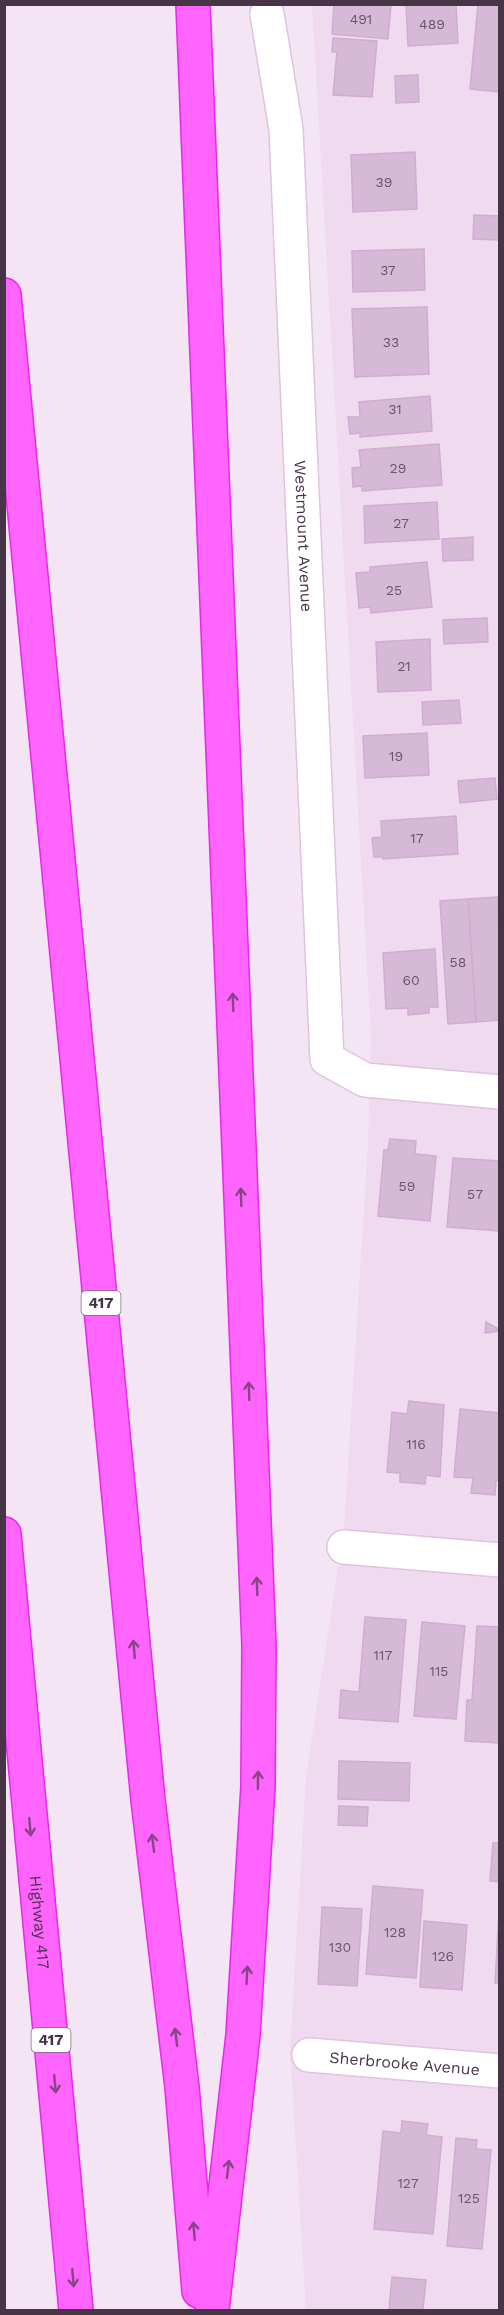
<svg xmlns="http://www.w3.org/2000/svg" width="504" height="2315" font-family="'Work Sans',sans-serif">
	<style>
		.residential { fill: #f0daef }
		.building { fill: #d6b9d7; stroke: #d1acd2; stroke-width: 1.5 }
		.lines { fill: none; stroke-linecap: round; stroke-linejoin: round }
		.minor-casing { stroke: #dfc4de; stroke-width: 36 }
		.highway-casing { stroke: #e827ed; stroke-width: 36 }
		.minor { stroke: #fff; stroke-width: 33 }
		.highway { stroke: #ff65fd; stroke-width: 33 }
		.oneway { stroke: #874587 }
		.labels { text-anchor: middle; stroke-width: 4.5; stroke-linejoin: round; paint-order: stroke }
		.number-label { font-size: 14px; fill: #6b556b }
		.shield { fill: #fff; stroke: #7e717e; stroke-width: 1.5 }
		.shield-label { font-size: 15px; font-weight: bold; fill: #473447 }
		.street-label { font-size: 16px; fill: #473447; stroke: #fff }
	</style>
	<rect width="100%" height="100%" fill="#f4e5f4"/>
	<path class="residential" d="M312,5H499V2310H306L290,2051L306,1776L344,1529L368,1142L371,1037Z"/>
	<g class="building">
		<path d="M334,4H391L388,39L332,34Z"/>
		<path d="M406,4H456L458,43L408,46Z"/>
		<path d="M478,4H500V92L470,89Z"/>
		<path d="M333,38L377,41L372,97L333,95L337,52H332Z"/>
		<path d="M418,75L419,102L396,103L395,76Z"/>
		<path d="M415,152L417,209L353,212L351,155Z"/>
		<path d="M474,215L500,216V240L473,239Z"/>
		<path d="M424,249L425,290L353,292L352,251Z"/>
		<path d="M427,307L429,374L355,377L352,309Z"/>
		<path d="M430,396L432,431L360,437V433L350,434L348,417H360L359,402Z"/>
		<path d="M439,444L442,485L362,491V486L353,487L352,468L361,467L359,450Z"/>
		<path d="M437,502L439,539L365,543L364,506Z"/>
		<path d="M473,537V560L443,561L442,539Z"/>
		<path d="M427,562L432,607L371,613L370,607L359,608L356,573L370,572V567Z"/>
		<path d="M487,618L488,642L444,644L443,620Z"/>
		<path d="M430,639L431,690L378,692L376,642Z"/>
		<path d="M459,700L461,723L423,725L422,702Z"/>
		<path d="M427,733L429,775L365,778L363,736Z"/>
		<path d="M495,778L497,799L460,803L458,781Z"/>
		<path d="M456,816L458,854L383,859V857H374L372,838L382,837L381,821Z"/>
		<path d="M498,897L500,1020L476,1022L468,899Z"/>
		<path d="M468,899L476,1022L448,1024L440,901Z"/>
		<path d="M435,949L438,1007H429V1013L408,1015V1008L386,1009L383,953Z"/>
		<path d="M390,1139L416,1141L415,1154L436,1156L430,1221L378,1216L384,1150H388Z"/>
		<path d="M453,1158L500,1161V1231L447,1227Z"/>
		<path d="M486,1322L500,1330V1331L485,1333Z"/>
		<path d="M409,1401L444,1405L440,1477L426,1475L425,1484L400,1482V1473L387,1472L392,1412L407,1414Z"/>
		<path d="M460,1409L500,1413V1480H496L495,1495L471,1493L473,1478L454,1477Z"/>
		<path d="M365,1617L406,1620L398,1722L339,1718L341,1690L359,1692Z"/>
		<path d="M422,1622L465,1626L456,1719L414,1716Z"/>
		<path d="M477,1626L500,1627V1743L465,1741L467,1700H472Z"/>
		<path d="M339,1761L410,1763L409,1801L338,1799Z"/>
		<path d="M339,1806L368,1807L367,1826L338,1825Z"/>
		<path d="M493,1843H500V1882L490,1881Z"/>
		<path d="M373,1886L423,1890L416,1978L366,1974Z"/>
		<path d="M322,1907L362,1909L357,1986L318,1984Z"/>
		<path d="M499,1913H500V1983H495Z"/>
		<path d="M424,1921L467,1925L462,1990L420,1987Z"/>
		<path d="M402,2121L428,2124L426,2135L442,2137L433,2234L374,2229L383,2131L401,2133Z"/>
		<path d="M456,2138L477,2140L476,2149L491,2150L482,2249L447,2246Z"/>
		<path d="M392,2277L426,2280L423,2310H389Z"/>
	</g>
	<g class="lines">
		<defs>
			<g id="minor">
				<path id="s1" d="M267,14L286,129L327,1059L365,1080L500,1092"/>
				<path d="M344,1547L500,1560"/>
				<path id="s2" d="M309,2055L500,2071"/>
			</g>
			<g id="highway">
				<path d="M193,4L259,1645L258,1787L243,2035L212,2310"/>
				<path d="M4,295L148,1800L182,2087L199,2291"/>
				<path id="s3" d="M4,1534L76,2310"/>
			</g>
		</defs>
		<use href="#minor" class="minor-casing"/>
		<use href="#highway" class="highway-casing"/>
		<use href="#minor" class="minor"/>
		<use href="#highway" class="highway"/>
	</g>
	<defs><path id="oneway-shaft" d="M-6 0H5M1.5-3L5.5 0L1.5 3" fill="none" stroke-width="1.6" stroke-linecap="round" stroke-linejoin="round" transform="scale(1.5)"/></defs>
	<g class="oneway">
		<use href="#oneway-shaft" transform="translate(233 1002) rotate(-92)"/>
		<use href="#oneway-shaft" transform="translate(241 1197) rotate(-92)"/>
		<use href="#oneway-shaft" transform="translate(249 1391) rotate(-92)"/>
		<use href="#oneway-shaft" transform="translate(257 1586) rotate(-92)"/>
		<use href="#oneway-shaft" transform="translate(134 1649) rotate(-95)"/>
		<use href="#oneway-shaft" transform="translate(258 1780) rotate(-89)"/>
		<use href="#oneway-shaft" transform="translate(30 1827) rotate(85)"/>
		<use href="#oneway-shaft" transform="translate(153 1843) rotate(-97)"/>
		<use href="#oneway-shaft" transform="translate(247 1975) rotate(-87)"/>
		<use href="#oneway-shaft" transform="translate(176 2037) rotate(-97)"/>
		<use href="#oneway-shaft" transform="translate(55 2084) rotate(85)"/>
		<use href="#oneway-shaft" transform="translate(228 2169) rotate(-83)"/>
		<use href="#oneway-shaft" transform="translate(194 2231) rotate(-95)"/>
		<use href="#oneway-shaft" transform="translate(73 2278) rotate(85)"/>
	</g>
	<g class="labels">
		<g class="number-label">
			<text x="361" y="24">491</text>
			<text x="432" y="29">489</text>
			<text x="384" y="187">39</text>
			<text x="388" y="275">37</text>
			<text x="391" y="347">33</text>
			<text x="395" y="414">31</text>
			<text x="398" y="473">29</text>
			<text x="401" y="528">27</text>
			<text x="394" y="595">25</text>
			<text x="404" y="671">21</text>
			<text x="396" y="761">19</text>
			<text x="417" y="843">17</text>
			<text x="458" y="967">58</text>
			<text x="411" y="985">60</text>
			<text x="407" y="1191">59</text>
			<text x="475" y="1199">57</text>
			<text x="416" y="1449">116</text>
			<text x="383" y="1660">117</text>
			<text x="439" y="1676">115</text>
			<text x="395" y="1937">128</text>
			<text x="340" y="1952">130</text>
			<text x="443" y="1961">126</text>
			<text x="408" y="2188">127</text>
			<text x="469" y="2203">125</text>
		</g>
		<g class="shield">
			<rect x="81.5" y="1291" width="39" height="24" rx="4.5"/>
			<rect x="31.5" y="2028" width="39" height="24" rx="4.5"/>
		</g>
		<g class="shield-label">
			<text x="101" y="1308">417</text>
			<text x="51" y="2045">417</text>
		</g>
		<g class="street-label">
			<text dy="6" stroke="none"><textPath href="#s1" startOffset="524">Westmount Avenue</textPath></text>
			<text dy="6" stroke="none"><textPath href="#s3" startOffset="390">Highway 417</textPath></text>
			<text dy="6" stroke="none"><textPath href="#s2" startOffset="96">Sherbrooke Avenue</textPath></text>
		</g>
	</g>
	<rect width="504" height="2315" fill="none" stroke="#473447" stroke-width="12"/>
</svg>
